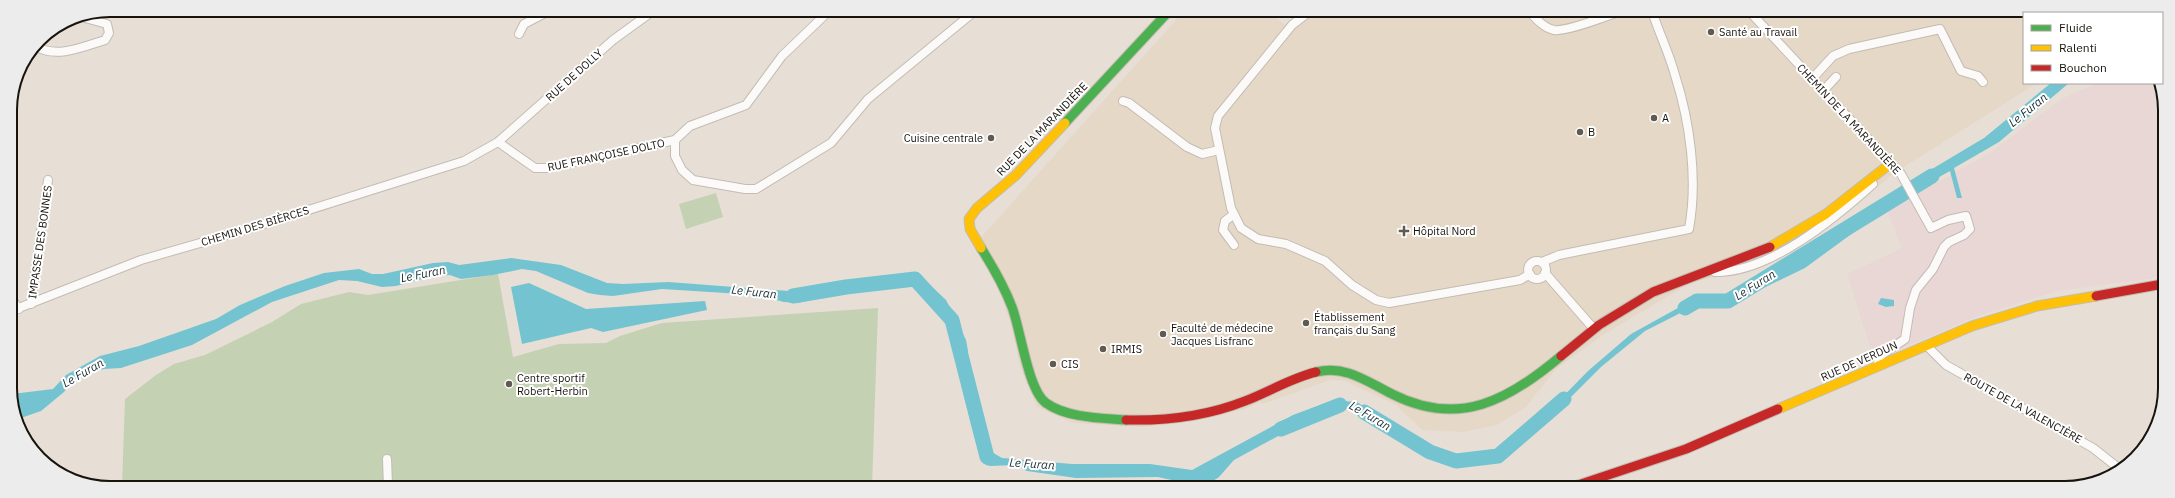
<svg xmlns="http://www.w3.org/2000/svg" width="2175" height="498" font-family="'IBM Plex Sans',sans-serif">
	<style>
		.commercial { fill: #e9d7d6 }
		.built { fill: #e6d8c6 }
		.green { fill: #c4d1b3 }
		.water { fill: #74c3d1 }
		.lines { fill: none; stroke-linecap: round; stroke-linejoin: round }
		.river { stroke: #74c3d1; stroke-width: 15 }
		.street-casing { stroke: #c2bcb4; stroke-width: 10 }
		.fast-casing { stroke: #c2bcb4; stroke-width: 11 }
		.slow-casing { stroke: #c2bcb4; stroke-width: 11 }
		.jam-casing { stroke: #c2bcb4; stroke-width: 11 }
		.street { stroke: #fbfaf9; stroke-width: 8 }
		.fast { stroke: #4caf50; stroke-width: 9 }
		.slow { stroke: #ffc107; stroke-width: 9 }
		.jam { stroke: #c62828; stroke-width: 9 }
		.poi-dot { fill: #605a53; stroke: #fff; stroke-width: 1.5 }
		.labels { text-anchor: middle; stroke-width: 4; stroke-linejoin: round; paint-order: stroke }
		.poi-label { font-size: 11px; fill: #18130d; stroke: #fff; text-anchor: start }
		.street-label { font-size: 11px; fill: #18130d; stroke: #fff }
		.water-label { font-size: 12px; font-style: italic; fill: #1a2e33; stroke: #fff }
		.rim { fill: none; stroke: #18130d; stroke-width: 2 }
	</style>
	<rect width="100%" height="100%" fill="#e7dfd5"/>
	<path class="commercial" d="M2098,83H2159L2163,91V277L2058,291L1981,315L1874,360L1847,274L1902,248L1887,211L1991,152L2063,98Z"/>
	<path class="built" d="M1184,11H1269L1285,25L1301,11L2087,13H2024V83H2037L1893,174L1840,218L1801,245L1769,263L1738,273L1692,282L1603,335L1556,369L1526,407L1497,425L1463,432L1422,430L1396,405L1345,381L1330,380L1263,404L1260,402L1245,409L1198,420L1144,427L1073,423L1037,407L1021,370L1010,321L996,283L975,244Z"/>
	<g class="green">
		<path d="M716,193L723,217L686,229L679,204Z"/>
		<path d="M498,274L513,357L559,344L606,343L620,336L662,323L878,308L872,487L122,486L125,399L156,375L174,364L205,355L272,322L301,304L349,292L368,295Z"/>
	</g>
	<g class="water">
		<path d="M2051,83H2069L1999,142L1954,168L1962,198H1957L1950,171L1923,186L1914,189L1912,181L1984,138Z"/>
		<path d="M1903,188L1906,194L1805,268L1734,302L1725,303L1704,301L1645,331L1601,367L1537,431L1498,460L1486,464L1470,466L1453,464L1438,456L1423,453L1387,434L1365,413L1353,409L1339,408L1304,418L1280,435L1234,460L1219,477L1210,483H1185L1158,477L1076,478L1027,471L1015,465L990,466L986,465L981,458L971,424L961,384V351L954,329L947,320L943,304L927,292L913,286L889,281L878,282L853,291L835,293L798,303L784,302L757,295L662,289L613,296L600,295L588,293L536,271L522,269L493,275L461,279L450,275L430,277L396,286L382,287L357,281L339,280L272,302L192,345L121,368L104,369L84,374L73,380L64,392L41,411L18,419L12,408V394L53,389L66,375L100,356L139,346L216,319L240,305L285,286L324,273L359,269L372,274H383L433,263L448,262L459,265L511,258L561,265L607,283L623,284L668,282L816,293L839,284L859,283L890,276L920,279L928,283L946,300L966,340L968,351L966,366L975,419L990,451L1002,458L1072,464H1150L1192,470L1293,415L1328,402L1343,401L1357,402L1366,408L1388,429L1421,447L1471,460L1491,456L1513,444L1537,423L1588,371L1631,334L1696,298H1729L1797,264Z"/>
		<path d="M529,283L586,309L705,301L707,310L603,332L591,328L522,344L511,287Z"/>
		<path d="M1881,298L1894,300V306L1886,307L1878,304Z"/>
	</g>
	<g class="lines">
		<g class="river">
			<path d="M793,296L846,287L915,279L952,320L987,457"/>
			<path d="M1685,308L1697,301H1728L1932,176"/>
			<path d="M1364,412L1430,452L1456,461L1498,456L1564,399"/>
			<path d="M1281,429L1340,405"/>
		</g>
		<defs>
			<g id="street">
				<path d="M829,11L782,56L746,105L690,126L675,140V156L682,170L693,180L745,189H756L831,143L868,99L975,11"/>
				<path d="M1310,11L1292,25L1218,116L1215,128L1231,208L1241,228L1258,239L1286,244L1325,261L1352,285L1376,300L1389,303L1520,280L1530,274"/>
				<path d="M1529,11C1536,19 1544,28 1554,30C1567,32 1607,16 1621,11"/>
				<path d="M1750,12L1901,174L1931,228L1948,220L1966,216L1970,229L1964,235L1949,242L1944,247L1933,269L1916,290L1910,308L1905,339L1880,356L1877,366"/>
				<path d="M519,34L524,24L551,10"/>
				<path d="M35,46C56,59 83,47 105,40L109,33L107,24L78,16"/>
				<path d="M1812,79L1833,56L1849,49L1940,29L1961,71L1978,76L1983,82"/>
				<path d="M1823,91L1836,77"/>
				<path d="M1123,101L1129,103L1187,147L1202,154L1219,150"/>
				<path d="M498,142L535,168H547L675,140"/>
				<path d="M1233,215L1225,221L1223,230L1234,245"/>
				<circle cx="1537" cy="270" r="9"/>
				<path d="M1542,262L1559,255L1689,229C1698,179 1690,122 1675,75C1669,53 1659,33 1652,11"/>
				<path d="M1715,272C1769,273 1834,219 1873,184"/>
				<path d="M1545,273L1594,329"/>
				<path d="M11,298L19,309"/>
				<path d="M31,304L48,180"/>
				<path d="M11,311L141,260L245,230L464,161L498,142L613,40L653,11"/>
				<path d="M1926,345L1946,365L2093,448L2121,470"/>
				<path d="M387,459L388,486"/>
			</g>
			<g id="fast">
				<path d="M1065,123L1169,11"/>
				<path d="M981,248C993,267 1004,286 1012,307C1021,331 1028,390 1046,403C1067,418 1101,418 1126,420"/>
				<path d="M1316,372C1346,365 1366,381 1392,394C1459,428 1509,400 1561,356"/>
			</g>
			<g id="slow">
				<path d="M1770,247L1826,214L1891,163"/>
				<path d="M981,248L970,229L969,219L977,208L1016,175L1065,123"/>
				<path d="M1778,409L1972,326L2037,306L2096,296"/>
			</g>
			<g id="jam">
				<path d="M2096,296L2163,284"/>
				<path d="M1561,356L1599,325L1653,292L1770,247"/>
				<path d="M1126,420C1167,421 1207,416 1245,401C1269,392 1291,378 1316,372"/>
				<path d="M1572,487L1686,449L1778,409"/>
			</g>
		</defs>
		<use href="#street" class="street-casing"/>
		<use href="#fast" class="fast-casing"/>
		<use href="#slow" class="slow-casing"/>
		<use href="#jam" class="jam-casing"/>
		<use href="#street" class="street"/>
		<use href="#fast" class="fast"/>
		<use href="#slow" class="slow"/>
		<use href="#jam" class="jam"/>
	</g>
	<g class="poi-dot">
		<circle cx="1711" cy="32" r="4"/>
		<circle cx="1654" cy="118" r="4"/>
		<circle cx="1580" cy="132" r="4"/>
		<circle cx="991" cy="138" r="4"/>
		<path d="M1402 225h4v4h4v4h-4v4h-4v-4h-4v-4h4z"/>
		<circle cx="1306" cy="323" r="4"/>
		<circle cx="1163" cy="334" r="4"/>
		<circle cx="1103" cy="349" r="4"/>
		<circle cx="1053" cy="364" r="4"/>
		<circle cx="509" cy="384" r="4"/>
	</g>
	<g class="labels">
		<g class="poi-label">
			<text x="1719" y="36">Santé au Travail</text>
			<text x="1662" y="122">A</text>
			<text x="1588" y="136">B</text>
			<text x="983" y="142" text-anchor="end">Cuisine centrale</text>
			<text x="1413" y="235">Hôpital Nord</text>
			<text x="1314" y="321">Établissement<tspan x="1314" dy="13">français du Sang</tspan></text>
			<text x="1171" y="332">Faculté de médecine<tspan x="1171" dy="13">Jacques Lisfranc</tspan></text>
			<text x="1111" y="353">IRMIS</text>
			<text x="1061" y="368">CIS</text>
			<text x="517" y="382">Centre sportif<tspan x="517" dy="13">Robert-Herbin</tspan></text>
		</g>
		<g class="street-label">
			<text transform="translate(574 75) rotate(-42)" y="4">RUE DE DOLLY</text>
			<text transform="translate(1849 119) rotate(47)" y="4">CHEMIN DE LA MARANDIÈRE</text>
			<text transform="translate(1042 129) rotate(-46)" y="4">RUE DE LA MARANDIÈRE</text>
			<text transform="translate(606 155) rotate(-12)" y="4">RUE FRANÇOISE DOLTO</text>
			<text transform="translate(255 226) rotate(-17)" y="4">CHEMIN DES BIÈRCES</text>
			<text transform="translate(40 242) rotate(-82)" y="4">IMPASSE DES BONNES</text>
			<text transform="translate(1859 361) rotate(-24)" y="4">RUE DE VERDUN</text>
			<text transform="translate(2023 408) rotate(29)" y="4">ROUTE DE LA VALENCIÈRE</text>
		</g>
		<g class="water-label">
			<text transform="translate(2028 110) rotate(-39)" y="4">Le Furan</text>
			<text transform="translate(423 274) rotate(-11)" y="4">Le Furan</text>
			<text transform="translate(1755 285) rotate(-32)" y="4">Le Furan</text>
			<text transform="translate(754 292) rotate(6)" y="4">Le Furan</text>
			<text transform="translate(83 373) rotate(-30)" y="4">Le Furan</text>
			<text transform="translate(1370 416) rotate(30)" y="4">Le Furan</text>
			<text transform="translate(1032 464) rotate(4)" y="4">Le Furan</text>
		</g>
	</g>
	<path d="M0 0H2175V498H0ZM110 17H2065A93 93 0 0 1 2158 110V388A93 93 0 0 1 2065 481H110A93 93 0 0 1 17 388V110A93 93 0 0 1 110 17Z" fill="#edecec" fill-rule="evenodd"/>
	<path class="rim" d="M110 17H2065A93 93 0 0 1 2158 110V388A93 93 0 0 1 2065 481H110A93 93 0 0 1 17 388V110A93 93 0 0 1 110 17Z"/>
	<rect x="2023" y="12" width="140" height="72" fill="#ffffff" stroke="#a3a19e"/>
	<rect x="2031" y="25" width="20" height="6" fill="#4caf50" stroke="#a3a19e"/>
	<text x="2059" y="32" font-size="12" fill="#18130d">Fluide</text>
	<rect x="2031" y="45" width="20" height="6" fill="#ffc107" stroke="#a3a19e"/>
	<text x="2059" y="52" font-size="12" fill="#18130d">Ralenti</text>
	<rect x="2031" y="65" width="20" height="6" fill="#c62828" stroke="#a3a19e"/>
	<text x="2059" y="72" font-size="12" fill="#18130d">Bouchon</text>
</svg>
